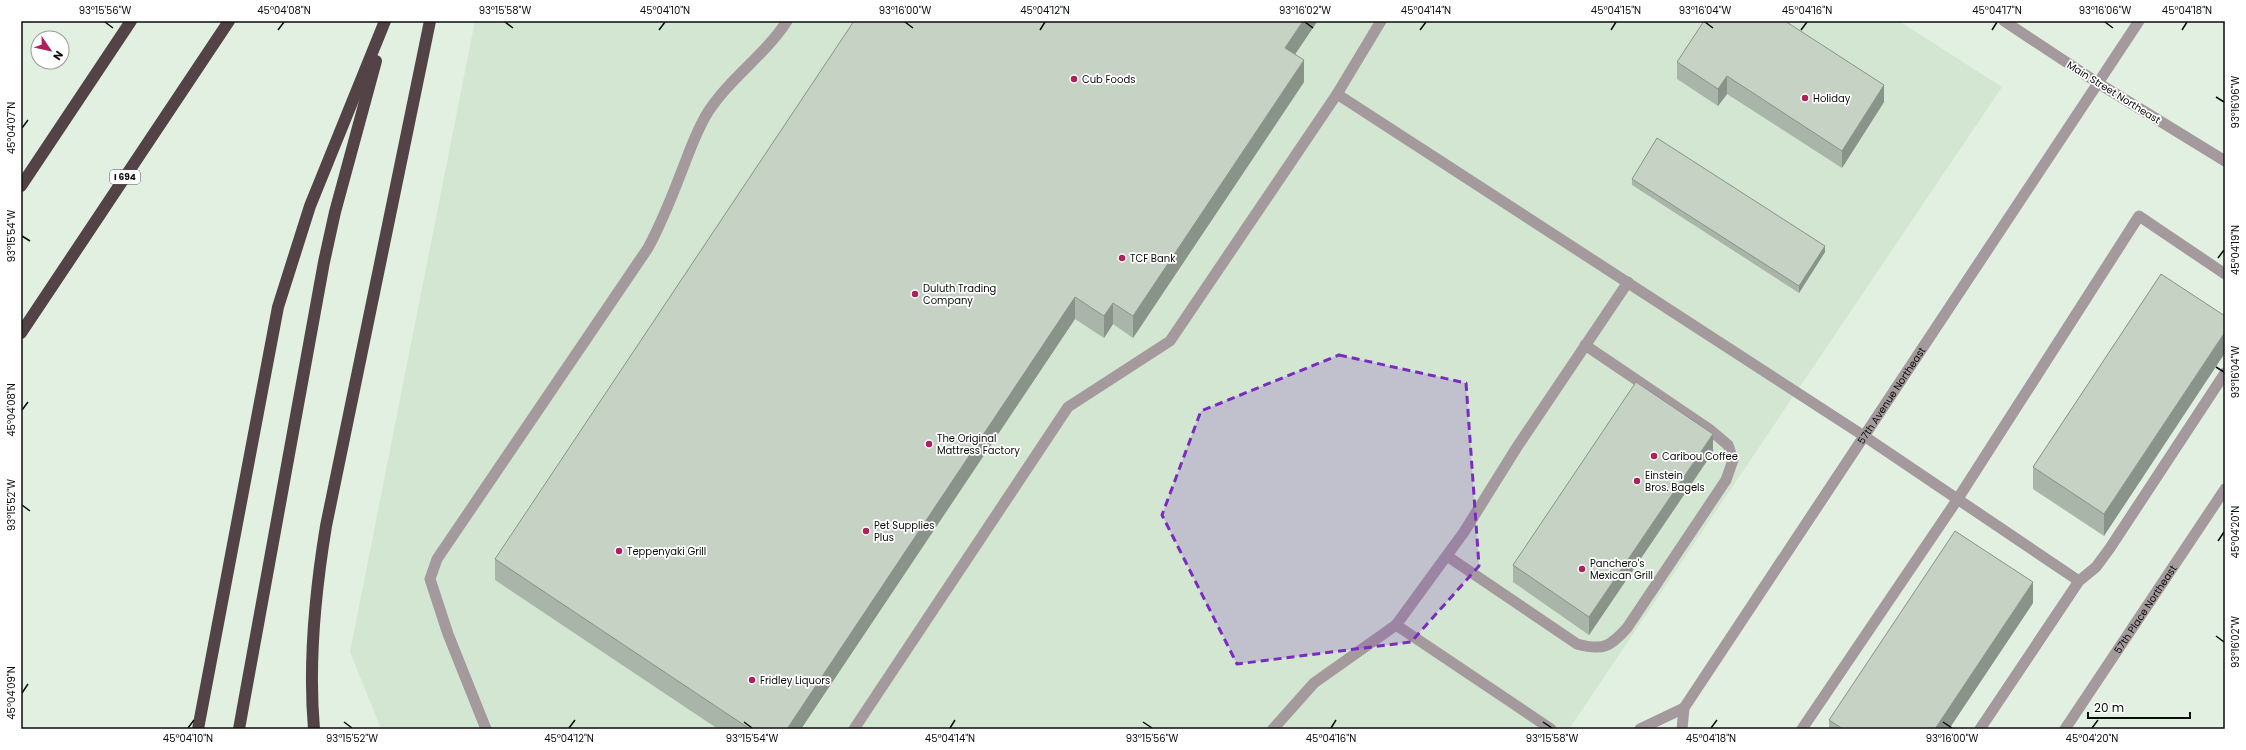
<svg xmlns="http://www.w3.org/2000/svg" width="2246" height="750" font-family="Poppins,sans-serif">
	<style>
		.built { fill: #d2e6d1 }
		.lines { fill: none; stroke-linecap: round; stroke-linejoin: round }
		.service { stroke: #a49a9d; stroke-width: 11 }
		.minor { stroke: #a49a9d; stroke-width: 11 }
		.tertiary { stroke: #a49a9d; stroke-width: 11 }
		.motorway { stroke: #534246; stroke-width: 12 }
		.wall { fill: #a9b5a9 }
		.shaded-wall { fill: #8a9389 }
		.building { fill: #c5d2c4; stroke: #8a9389 }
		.marked { fill: #7b2cbf; fill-opacity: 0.2; stroke: #7b2cbf; stroke-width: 3; stroke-dasharray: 8 5; stroke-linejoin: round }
		.ticks { fill: none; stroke: #0a0e0a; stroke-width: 1.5 }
		.poi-dot { fill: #af215d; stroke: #fff; stroke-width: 1.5 }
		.labels { text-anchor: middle; stroke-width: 3.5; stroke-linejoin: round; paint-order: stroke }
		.shield { fill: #fff; stroke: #545654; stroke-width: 1 }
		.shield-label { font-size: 9px; font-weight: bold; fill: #0a0e0a }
		.poi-label { font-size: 10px; fill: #0a0e0a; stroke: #fff; text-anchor: start }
		.street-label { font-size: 10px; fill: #0a0e0a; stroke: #fff }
		.neatline { fill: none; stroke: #0a0e0a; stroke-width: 1.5 }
		.ticks-label { font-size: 10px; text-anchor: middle; fill: #0a0e0a }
	</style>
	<rect width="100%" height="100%" fill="#e2f0e1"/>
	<path class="built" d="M475,21H1899L2002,87L1569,729H381L350,652Z"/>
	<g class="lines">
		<g class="service">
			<path d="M2098,83L2139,21"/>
			<path d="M1337,94L1864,436L2079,581"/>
			<path d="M1447,556L1577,644C1603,651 1610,647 1627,628L1726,480L1733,460L1728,445L1709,429L1585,345"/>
			<path d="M1396,625L1551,729"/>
			<path d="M486,729L448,634L430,579L437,559L648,248C661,224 671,199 681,173C689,153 696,131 708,112C730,78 765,55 787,21"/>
			<path d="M854,729L1068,407L1170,341L1337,94L1381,21"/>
			<path d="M1273,729L1314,683L1396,625L1464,532L1517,447L1628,282"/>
			<path d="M1802,729L1957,500L2139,216L2225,274"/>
			<path d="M1980,729L2079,581L2096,567L2110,548L2225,373"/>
		</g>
		<g class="minor">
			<path d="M2098,83L2225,161"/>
			<path id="s1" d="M2065,729L2225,489"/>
		</g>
		<g class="tertiary">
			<path d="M1640,729L1684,708"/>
			<path id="s2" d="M1682,729L1684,708L2098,83L2004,21"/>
		</g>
		<g class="motorway">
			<path d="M21,186L131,21"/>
			<path d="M21,333L229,21"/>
			<path d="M198,729L278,307L310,206L385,21"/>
			<path d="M239,729L324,262L335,212L376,61"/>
			<path d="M314,729C308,661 315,593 326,526L430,21"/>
		</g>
	</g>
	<g class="wall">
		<path d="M1317,21L1295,54L1304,82L1133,338L1113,324L1104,338L1075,319L801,729H718L495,580V559Z"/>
		<path d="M1677,62L1884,102L1842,168L1727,94L1718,106L1677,79Z"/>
		<path d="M1632,179L1825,252L1799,293L1632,185Z"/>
		<path d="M2161,274L2104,536L2033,489V467Z"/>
		<path d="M1713,452L1589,635L1513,582V565Z"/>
		<path d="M2033,603L1949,729H1829V720Z"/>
	</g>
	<g class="shaded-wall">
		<path d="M1303,21H1317V22L1285,69V48Z"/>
		<path d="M1304,60V82L1133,338V316Z"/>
		<path d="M1727,76V94L1718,106V89Z"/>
		<path d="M1884,85V102L1842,168V151Z"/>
		<path d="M1825,246V252L1799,293V286Z"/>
		<path d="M1075,297V319L801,729H787Z"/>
		<path d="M1113,303V324L1104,338V316Z"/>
		<path d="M2225,332V353L2104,536V514Z"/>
		<path d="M1713,434V452L1589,635V617Z"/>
		<path d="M2033,582V603L1949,729H1935Z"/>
	</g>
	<g class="building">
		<path d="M854,21H1303L1285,48L1304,60L1133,316L1113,303L1104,316L1075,297L787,729H750L495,559Z"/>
		<path d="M1704,21H1785L1884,85L1842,151L1727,76L1718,89L1677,62Z"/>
		<path d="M1657,138L1825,246L1799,286L1632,179Z"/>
		<path d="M2161,274L2225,316V332L2104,514L2033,467Z"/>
		<path d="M1636,382L1713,434L1589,617L1513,565Z"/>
		<path d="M1955,531L2033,582L1935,729H1843L1829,720Z"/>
	</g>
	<path class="marked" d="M1339,355L1466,383L1479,566L1411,642L1237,664L1162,515L1201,411Z"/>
	<path class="ticks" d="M105,22L113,28M505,22L513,28M905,22L913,28M1305,22L1313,28M1705,22L1713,28M2105,22L2113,28M278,30L284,22M659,30L665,22M1040,30L1045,22M1420,30L1426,22M1611,30L1616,22M1801,30L1807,22M1992,30L1997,22M2182,30L2187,22M2216,97L2224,102M22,128L28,120M22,236L30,241M2218,258L2224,250M2216,367L2224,372M22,410L28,402M22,505L30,511M2218,541L2224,532M2216,636L2224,642M22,693L28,684M344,722L352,728M744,722L752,728M1143,722L1152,728M1543,722L1552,728M1943,722L1952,728M188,728L194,720M569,728L575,720M950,728L955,720M1331,728L1336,720M1711,728L1717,720M2092,728L2098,720"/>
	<g class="poi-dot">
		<circle cx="1074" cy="79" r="4"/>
		<circle cx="1805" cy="98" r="4"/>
		<circle cx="1122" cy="258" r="4"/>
		<circle cx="915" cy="294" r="4"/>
		<circle cx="929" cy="444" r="4"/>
		<circle cx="1654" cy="456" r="4"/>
		<circle cx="1637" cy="481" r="4"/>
		<circle cx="866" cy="531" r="4"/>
		<circle cx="619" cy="551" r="4"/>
		<circle cx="1582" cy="569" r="4"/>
		<circle cx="752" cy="680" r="4"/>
	</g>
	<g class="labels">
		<rect class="shield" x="110" y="170" width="30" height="14" rx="3"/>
		<g class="shield-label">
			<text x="125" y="180">I 694</text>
		</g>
		<g class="poi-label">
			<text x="1082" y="83">Cub Foods</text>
			<text x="1813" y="102">Holiday</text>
			<text x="1130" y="262">TCF Bank</text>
			<text x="923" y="292">Duluth Trading<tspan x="923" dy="12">Company</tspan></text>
			<text x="937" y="442">The Original<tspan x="937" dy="12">Mattress Factory</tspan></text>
			<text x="1662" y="460">Caribou Coffee</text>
			<text x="1645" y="479">Einstein<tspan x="1645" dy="12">Bros. Bagels</tspan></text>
			<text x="874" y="529">Pet Supplies<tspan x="874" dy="12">Plus</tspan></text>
			<text x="627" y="555">Teppenyaki Grill</text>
			<text x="1590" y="567">Panchero's<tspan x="1590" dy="12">Mexican Grill</tspan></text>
			<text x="760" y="684">Fridley Liquors</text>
		</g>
		<g class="street-label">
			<text transform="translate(2114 92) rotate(32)" y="4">Main Street Northeast</text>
			<text dy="4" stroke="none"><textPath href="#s2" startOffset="396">57th Avenue Northeast</textPath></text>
			<text dy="4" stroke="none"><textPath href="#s1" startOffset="144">57th Place Northeast</textPath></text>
		</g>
	</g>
	<rect width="2246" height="750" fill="none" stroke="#ffffff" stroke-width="44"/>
	<g transform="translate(50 50) rotate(124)"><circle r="19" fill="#ffffff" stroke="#9d9f9d"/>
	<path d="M0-3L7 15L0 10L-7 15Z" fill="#af215d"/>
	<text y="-6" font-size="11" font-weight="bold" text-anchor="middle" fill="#0a0e0a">N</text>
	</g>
	<path d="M2088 712v6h102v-6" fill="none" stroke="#0a0e0a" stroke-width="2"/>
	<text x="2094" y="712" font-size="12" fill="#0a0e0a" stroke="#ffffff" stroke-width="3" paint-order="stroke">20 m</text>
	<rect x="22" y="22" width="2202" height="706" class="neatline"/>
	<g class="ticks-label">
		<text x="105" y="14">93°15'56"W</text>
		<text x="284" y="14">45°04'08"N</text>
		<text x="505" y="14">93°15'58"W</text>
		<text x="665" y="14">45°04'10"N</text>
		<text x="905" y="14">93°16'00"W</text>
		<text x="1045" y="14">45°04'12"N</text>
		<text x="1305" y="14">93°16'02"W</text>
		<text x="1426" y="14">45°04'14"N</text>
		<text x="1616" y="14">45°04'15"N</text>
		<text x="1705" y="14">93°16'04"W</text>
		<text x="1807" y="14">45°04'16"N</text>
		<text x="1997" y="14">45°04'17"N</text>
		<text x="2105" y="14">93°16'06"W</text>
		<text x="2187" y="14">45°04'18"N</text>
		<text transform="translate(2235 102) rotate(-90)" y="4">93°16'06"W</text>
		<text transform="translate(11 128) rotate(-90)" y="4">45°04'07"N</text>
		<text transform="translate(11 236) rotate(-90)" y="4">93°15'54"W</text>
		<text transform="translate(2235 250) rotate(-90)" y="4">45°04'19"N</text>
		<text transform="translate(2235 372) rotate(-90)" y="4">93°16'04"W</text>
		<text transform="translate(11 410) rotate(-90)" y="4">45°04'08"N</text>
		<text transform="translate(11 505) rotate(-90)" y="4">93°15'52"W</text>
		<text transform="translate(2235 532) rotate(-90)" y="4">45°04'20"N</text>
		<text transform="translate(2235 642) rotate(-90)" y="4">93°16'02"W</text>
		<text transform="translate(11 693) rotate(-90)" y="4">45°04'09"N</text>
		<text x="188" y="742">45°04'10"N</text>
		<text x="352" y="742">93°15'52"W</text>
		<text x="569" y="742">45°04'12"N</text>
		<text x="752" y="742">93°15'54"W</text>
		<text x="950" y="742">45°04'14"N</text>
		<text x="1152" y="742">93°15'56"W</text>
		<text x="1331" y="742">45°04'16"N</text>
		<text x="1552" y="742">93°15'58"W</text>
		<text x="1711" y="742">45°04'18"N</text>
		<text x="1952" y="742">93°16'00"W</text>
		<text x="2092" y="742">45°04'20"N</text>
	</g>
</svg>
